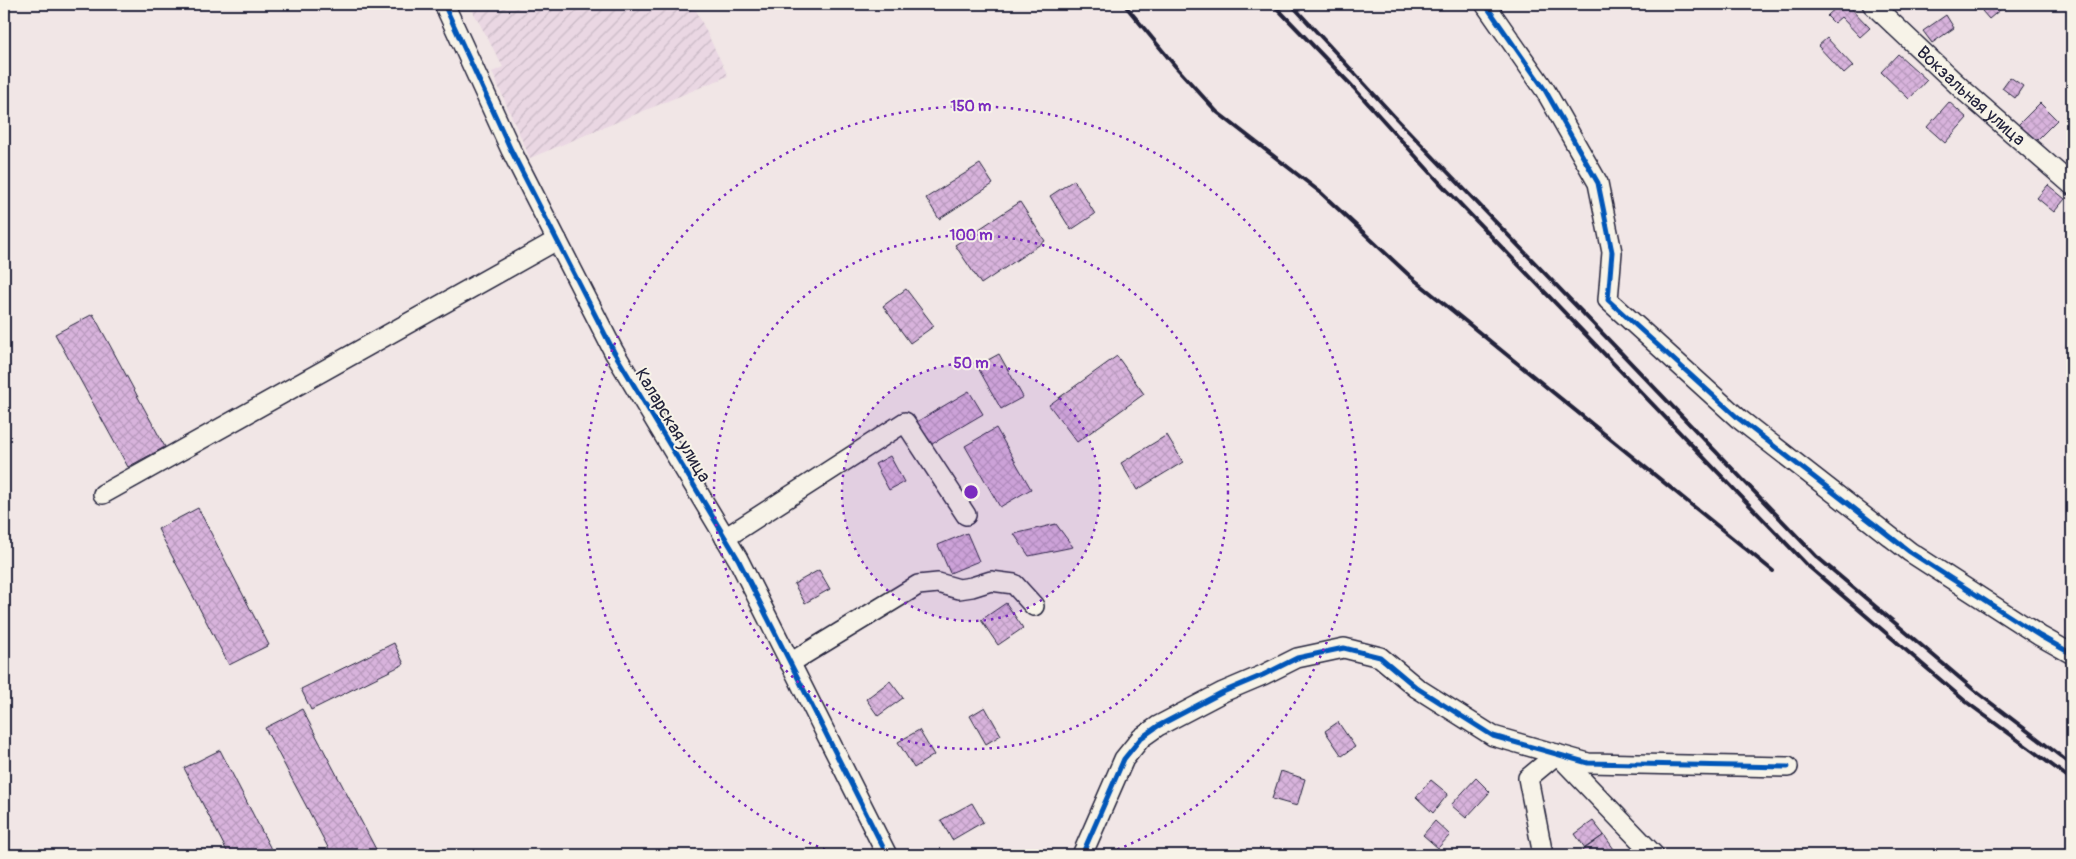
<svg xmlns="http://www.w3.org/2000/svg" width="2076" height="859" font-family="Pangolin,sans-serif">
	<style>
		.industrial { fill: url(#industrial-furrows) }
		.building { fill: url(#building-cross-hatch); stroke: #22223b }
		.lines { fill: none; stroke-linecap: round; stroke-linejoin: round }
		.minor-casing { stroke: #22223b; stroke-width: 22 }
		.minor { stroke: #f7f3e8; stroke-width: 19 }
		.rail { stroke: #22223b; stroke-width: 4 }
		.cycleway-casing { stroke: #f7f3e8; stroke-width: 8 }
		.cycleway { stroke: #0057b8; stroke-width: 5 }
		.ring { fill: none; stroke: #7b2cbf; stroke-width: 2.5; stroke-dasharray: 2.5 5 }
		.labels { text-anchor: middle; stroke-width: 4; stroke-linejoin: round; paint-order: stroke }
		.street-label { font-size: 18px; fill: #22223b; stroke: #f7f3e8 }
		.centre { fill: #7b2cbf; stroke: #f7f3e8; stroke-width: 2.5 }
		.ring-label { font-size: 15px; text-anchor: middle; font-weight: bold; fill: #7b2cbf; stroke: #f7f3e8; stroke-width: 4; stroke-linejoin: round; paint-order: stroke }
	</style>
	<defs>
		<pattern id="industrial-furrows" width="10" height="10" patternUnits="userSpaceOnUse" patternTransform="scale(1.25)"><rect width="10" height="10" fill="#ead7e3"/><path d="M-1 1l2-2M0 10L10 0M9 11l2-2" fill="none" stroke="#c8b8c4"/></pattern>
		<pattern id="building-cross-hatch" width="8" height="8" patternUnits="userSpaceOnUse" patternTransform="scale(1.25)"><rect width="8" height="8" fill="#d8b3dc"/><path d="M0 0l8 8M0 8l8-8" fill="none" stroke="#b99abe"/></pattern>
	</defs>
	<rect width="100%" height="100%" fill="#f1e6e6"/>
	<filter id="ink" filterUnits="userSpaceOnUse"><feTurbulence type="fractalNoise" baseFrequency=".02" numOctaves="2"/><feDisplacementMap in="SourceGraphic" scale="10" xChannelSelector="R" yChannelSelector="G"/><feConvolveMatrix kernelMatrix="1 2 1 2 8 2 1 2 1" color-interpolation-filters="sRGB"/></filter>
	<g filter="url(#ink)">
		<path class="industrial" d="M469,4H693L728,76L530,158L492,72L503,67Z"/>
		<g class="building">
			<path d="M1840,4H1847L1870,28L1860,37L1841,17L1834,23L1827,16Z"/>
			<path d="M1991,4H1996L2001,9L1989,19L1982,11Z"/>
			<path d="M1946,15L1954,28L1932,43L1923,31Z"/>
			<path d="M1827,38L1853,66L1844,74L1818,46Z"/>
			<path d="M1898,54L1927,80L1909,99L1881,72Z"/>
			<path d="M2010,77L2023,86L2015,98L2002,88Z"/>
			<path d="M1949,102L1967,118L1945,143L1927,127Z"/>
			<path d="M2040,103L2057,120L2034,143L2017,126Z"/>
			<path d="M980,164L993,184L939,219L926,198Z"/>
			<path d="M1074,180L1095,214L1071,230L1050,196Z"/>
			<path d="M2048,185L2065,199L2054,212L2037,198Z"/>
			<path d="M1020,202L1045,241L981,284L955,245Z"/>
			<path d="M906,289L934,326L910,343L883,306Z"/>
			<path d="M93,314L165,447L128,467L55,334Z"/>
			<path d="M999,354L1023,397L1001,409L977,366Z"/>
			<path d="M1117,356L1144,394L1077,442L1049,405Z"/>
			<path d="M969,391L983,414L927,447L913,424Z"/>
			<path d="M996,428L1031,489L1000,507L965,446Z"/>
			<path d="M1167,435L1183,462L1137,490L1121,463Z"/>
			<path d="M890,456L904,482L889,490L875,464Z"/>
			<path d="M198,508L269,645L229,665L158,529Z"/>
			<path d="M1056,524L1073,547L1029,556L1014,534Z"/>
			<path d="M967,533L979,561L950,573L938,545Z"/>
			<path d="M819,570L830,589L805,603L794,584Z"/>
			<path d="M1006,603L1023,628L998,645L981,620Z"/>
			<path d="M394,643L404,664L311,710L301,689Z"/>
			<path d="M890,681L903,698L878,716L866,699Z"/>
			<path d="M985,707L1001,735L986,744L970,716Z"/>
			<path d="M302,709L379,855H332L265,728Z"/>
			<path d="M1338,722L1355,747L1342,756L1325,731Z"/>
			<path d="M919,730L934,755L914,768L898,742Z"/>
			<path d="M220,750L274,855H229L184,768Z"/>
			<path d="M1281,771L1305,779L1297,806L1272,799Z"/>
			<path d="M1476,778L1490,792L1466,818L1451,805Z"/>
			<path d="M1431,780L1448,794L1433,813L1416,797Z"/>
			<path d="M972,803L983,822L952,840L941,820Z"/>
			<path d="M1435,821L1450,835L1438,848L1423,835Z"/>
			<path d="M1593,821L1604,835L1585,848L1575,834Z"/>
			<path d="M1604,835L1616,852L1612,855H1580L1579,853Z"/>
			<path d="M1503,850L1506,855H1493Z"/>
		</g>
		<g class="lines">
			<defs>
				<g id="minor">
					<path d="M444,4L511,150L614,352L738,559L887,855"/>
					<path d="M1485,4L1545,90L1598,183L1612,252L1608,300L1738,418L1910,552L2040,636L2072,654"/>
					<path id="s1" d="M1872,4L1962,89L2072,185"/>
					<path d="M103,494L557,240"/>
					<path d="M725,538L905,422L966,515"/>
					<path d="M790,663L918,585L938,583L959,589L972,587L991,581L1014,584L1034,606"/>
					<path d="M1082,855L1124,759L1141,738L1158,726L1223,692L1263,675L1297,658L1344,648L1380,657L1417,688L1493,736L1588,763L1788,767"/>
					<path d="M1543,855L1528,778L1557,754L1654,855"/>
				</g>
			</defs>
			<use href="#minor" class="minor-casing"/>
			<use href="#minor" class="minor"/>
			<g class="rail">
				<path d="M1124,4L1176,67L1217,112L1320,192L1411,277L1773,571"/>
				<path d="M1273,4L1353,87L1439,182L1807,565L1965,701L2072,780"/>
				<path d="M1291,4L1393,115L1816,556L1974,690L2072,765"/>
			</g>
			<defs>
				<g id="cycleway">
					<path d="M444,4L511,150L614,352L738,559L887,855"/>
					<path d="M1485,4L1545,90L1598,183L1612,252L1608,300L1738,418L1910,552L2040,636L2072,654"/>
					<path d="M1082,855L1124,759L1141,738L1158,726L1223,692L1263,675L1297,658L1344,648L1380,657L1417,688L1493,736L1588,763L1788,767"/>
				</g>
			</defs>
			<use href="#cycleway" class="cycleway-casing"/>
			<use href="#cycleway" class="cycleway"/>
		</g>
	</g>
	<circle cx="971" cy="492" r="129" fill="#7b2cbf" fill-opacity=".12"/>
	<g class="ring">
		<circle cx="971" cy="492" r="129"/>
		<circle cx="971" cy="492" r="257"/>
		<path d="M839 855A386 386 0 1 1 1103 855"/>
	</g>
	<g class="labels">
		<g class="street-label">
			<text dy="6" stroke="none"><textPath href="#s1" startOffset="135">Вокзальная улица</textPath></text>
			<text transform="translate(673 425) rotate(59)" y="6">Каларская улица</text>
		</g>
	</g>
	<circle cx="971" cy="492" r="8" class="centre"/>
	<g class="ring-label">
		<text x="971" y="111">150 m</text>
		<text x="971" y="240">100 m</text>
		<text x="971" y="368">50 m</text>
	</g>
	<rect width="2076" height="859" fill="none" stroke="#f7f3e8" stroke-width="20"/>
	<rect x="10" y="10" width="2056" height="839" fill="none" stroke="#22223b" stroke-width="2" filter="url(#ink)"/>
</svg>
